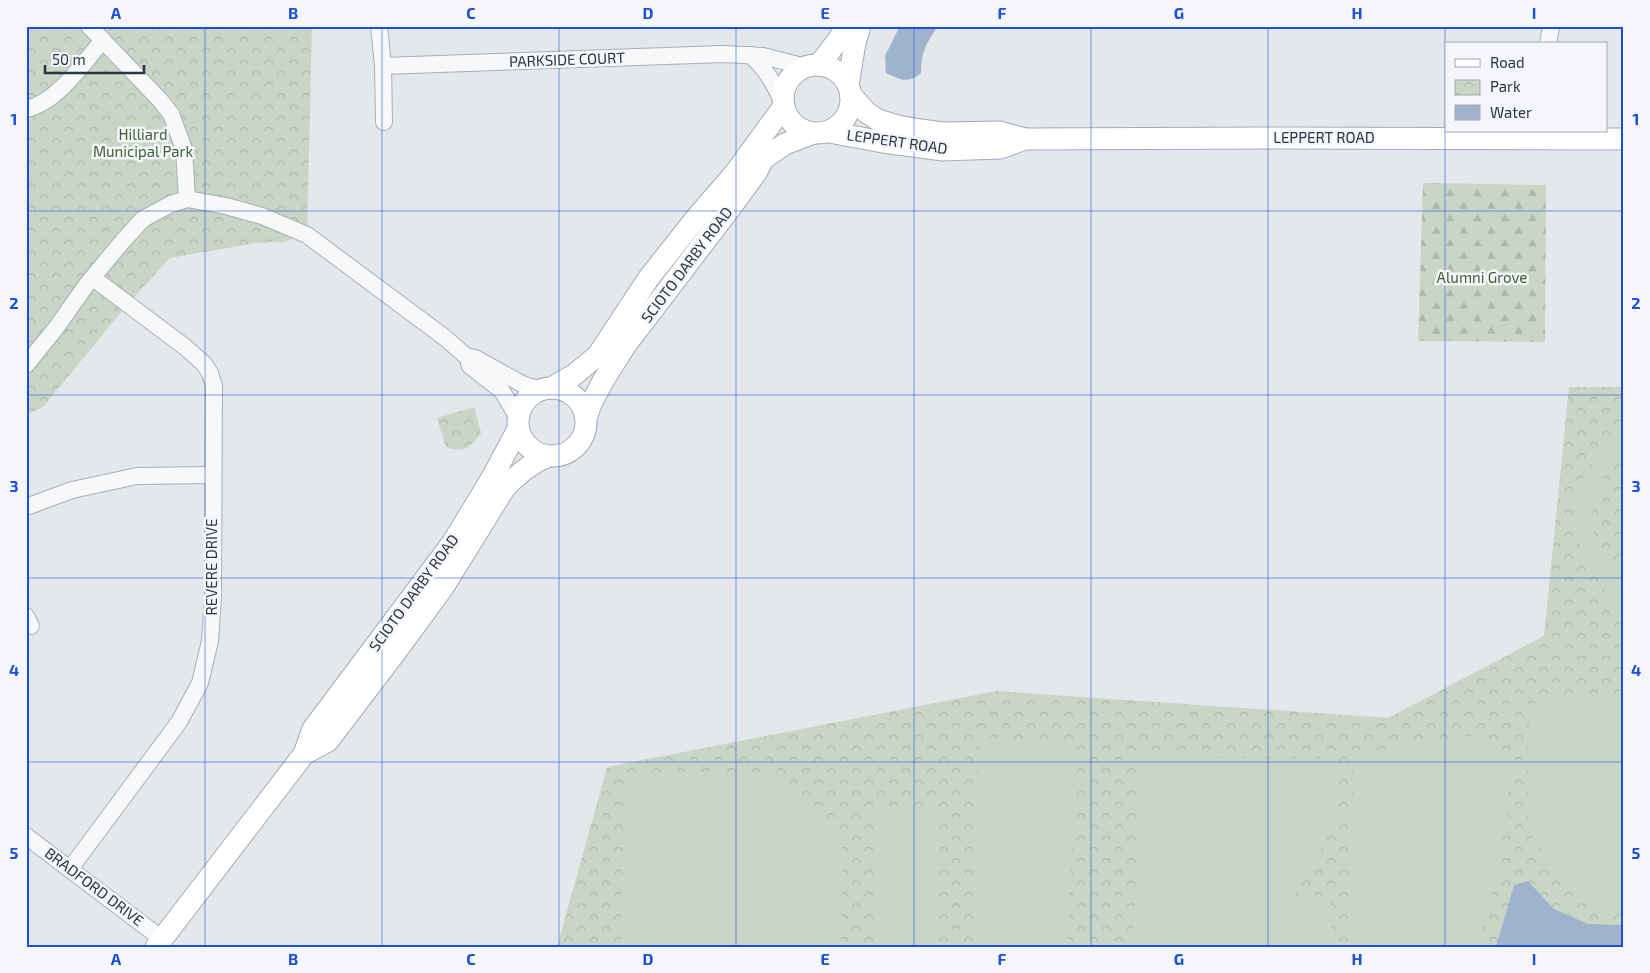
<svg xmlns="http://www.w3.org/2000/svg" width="1650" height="973" font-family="'Exo 2',sans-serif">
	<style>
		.forest { fill: url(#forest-firs) }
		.park { fill: url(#park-crowns) }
		.pitch { fill: #c9d6c5 }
		.water { fill: #9fb4cc }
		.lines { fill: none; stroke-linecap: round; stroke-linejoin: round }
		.minor-casing { stroke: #a9aeb7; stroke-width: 18 }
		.major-casing { stroke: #a3abb8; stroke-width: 23 }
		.minor { stroke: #f7f8fa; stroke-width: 16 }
		.major { stroke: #fff; stroke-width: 21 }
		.grid { fill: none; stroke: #1d4ed8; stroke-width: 1; stroke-opacity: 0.55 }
		.labels { text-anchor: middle; stroke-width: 5; stroke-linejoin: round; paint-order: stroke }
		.street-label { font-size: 15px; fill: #2b3445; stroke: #f4f6f9 }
		.park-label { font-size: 15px; fill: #3f6138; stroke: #f4f6f9 }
		.neatline { fill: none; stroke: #1d4ed8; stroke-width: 2 }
		.grid-label { font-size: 16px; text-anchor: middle; font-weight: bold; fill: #1d4ed8 }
	</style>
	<defs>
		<pattern id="forest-firs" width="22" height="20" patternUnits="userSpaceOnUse" patternTransform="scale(1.25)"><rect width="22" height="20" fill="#c9d6c5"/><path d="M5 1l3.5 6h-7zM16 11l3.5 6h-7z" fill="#adb8ab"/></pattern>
		<pattern id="park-crowns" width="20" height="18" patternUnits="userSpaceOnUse" patternTransform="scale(1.25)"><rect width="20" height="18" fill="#c9d6c5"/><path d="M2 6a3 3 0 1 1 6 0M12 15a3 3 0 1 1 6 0" fill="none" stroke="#adb8ab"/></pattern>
	</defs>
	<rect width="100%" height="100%" fill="#e4e7ec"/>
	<path class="forest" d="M1423,183L1546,185L1545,342L1418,341Z"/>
	<g class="park">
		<path d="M26,26H312L307,235L283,242L256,243L170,258L127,305L44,406L26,415Z"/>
		<path d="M1569,387H1624V947H557L607,767L996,691L1388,718L1544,636Z"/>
		<path d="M474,407L481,433C471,447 463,454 446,447L437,418Z"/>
	</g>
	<g class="pitch">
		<path d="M1622,427H1624V456C1583,484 1581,549 1624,576V604H1605V587H1610C1604,581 1597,575 1592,567C1559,522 1577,466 1622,438Z"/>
		<path d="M1624,694V908H1600L1564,886L1528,829L1529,704Z"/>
		<path d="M1483,734L1512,769L1498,873L1476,947H1352L1353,754Z"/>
		<path d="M979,737L1077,743L1067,947H973Z"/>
		<path d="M1139,757L1335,758L1336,823L1293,898L1331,896V947H1134Z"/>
		<path d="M625,772H760L791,785L838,833L843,857L841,947H621Z"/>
		<path d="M875,808L940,811L939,947H877Z"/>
	</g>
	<g class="water">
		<path d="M900,26H938C926,44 921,52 921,73C907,84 901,80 886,73L885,56Z"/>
		<path d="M1528,881L1554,909L1588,924L1624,925V947H1496L1514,885Z"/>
	</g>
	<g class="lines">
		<defs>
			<g id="minor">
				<path d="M89,26L160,100L171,114L184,149L187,199"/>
				<path d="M379,26L383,66L384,122"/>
				<path d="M1548,44L1551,26"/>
				<path d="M750,55C765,67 774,83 782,101"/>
				<path d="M383,66L723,54L763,56L806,67"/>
				<path d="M26,109C57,103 84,62 103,40"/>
				<path d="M469,363L470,366L502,391L518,418"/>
				<path d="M26,365L56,328L87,284L122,242L143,219L171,204L187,199L226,206L262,216L307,235L444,337L466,356L475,358L524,385L541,390"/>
				<path d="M26,507L72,490L137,476L212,475"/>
				<path d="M26,616L31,626"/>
				<path d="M26,836L162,939"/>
				<path d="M70,869L179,722L200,683L210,641L213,597L214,386L210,373L204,364L185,347L93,278"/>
			</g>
			<g id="major">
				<circle cx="817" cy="99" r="34"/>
				<path d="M819,65L839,39L846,26"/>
				<path d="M848,85L855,43L860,26"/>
				<path d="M851,95L866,112L878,120L898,126L920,130L943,133L1000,132L1025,139L1276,138L1624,139"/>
				<path d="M829,132L883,142L943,150L1000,148L1025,139"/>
				<circle cx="552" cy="422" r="34"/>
				<path d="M551,388L574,375L598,355L648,279L697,217L735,173L784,106"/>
				<path d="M586,418L591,404L603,381L625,346L731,207L756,173L763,159L785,144L811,134"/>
				<path d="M304,754L328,741L398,649L444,586L504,489C517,474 530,464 548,456"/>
				<path d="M156,947L304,754L313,729L453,542L493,476L518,429"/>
			</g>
		</defs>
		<use href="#minor" class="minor-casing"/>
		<use href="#major" class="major-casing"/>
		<use href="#minor" class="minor"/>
		<use href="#major" class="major"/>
	</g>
	<path class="grid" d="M205,26V947M382,26V947M559,26V947M736,26V947M914,26V947M1091,26V947M1268,26V947M1445,26V947M26,211H1624M26,395H1624M26,578H1624M26,762H1624"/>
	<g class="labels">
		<g class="street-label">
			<text transform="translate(567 60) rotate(-2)" y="5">PARKSIDE COURT</text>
			<text x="1324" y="143">LEPPERT ROAD</text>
			<text transform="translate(897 142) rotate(8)" y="5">LEPPERT ROAD</text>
			<text transform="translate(687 265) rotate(-53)" y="5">SCIOTO DARBY ROAD</text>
			<text transform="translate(212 567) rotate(-90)" y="5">REVERE DRIVE</text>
			<text transform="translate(414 593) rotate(-54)" y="5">SCIOTO DARBY ROAD</text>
			<text transform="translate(94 887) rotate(37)" y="5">BRADFORD DRIVE</text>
		</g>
		<g class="park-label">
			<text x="143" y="140">Hilliard<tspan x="143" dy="17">Municipal Park</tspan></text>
			<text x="1482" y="283">Alumni Grove</text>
		</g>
	</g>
	<rect width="1650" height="973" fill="none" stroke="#f4f6f9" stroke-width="55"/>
	<rect x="1445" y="42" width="162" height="90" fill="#f4f6f9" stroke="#a4a8b1"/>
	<rect x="1455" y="59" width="25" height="8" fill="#ffffff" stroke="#a4a8b1"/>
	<text x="1490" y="68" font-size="15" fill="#2b3445">Road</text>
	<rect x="1455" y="80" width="25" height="15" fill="url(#park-crowns)" stroke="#a4a8b1"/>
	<text x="1490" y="92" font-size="15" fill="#2b3445">Park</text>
	<rect x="1455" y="105" width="25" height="15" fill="#9fb4cc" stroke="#a4a8b1"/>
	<text x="1490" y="118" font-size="15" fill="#2b3445">Water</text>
	<path d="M45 65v8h99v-8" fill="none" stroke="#2b3445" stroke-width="2.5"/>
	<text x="52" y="65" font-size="15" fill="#2b3445" stroke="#f4f6f9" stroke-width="4" paint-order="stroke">50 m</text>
	<rect x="28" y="28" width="1594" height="918" class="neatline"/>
	<g class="grid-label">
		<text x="116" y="19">A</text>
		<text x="293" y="19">B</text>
		<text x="471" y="19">C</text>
		<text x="648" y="19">D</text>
		<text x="825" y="19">E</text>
		<text x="1002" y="19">F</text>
		<text x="1179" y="19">G</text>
		<text x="1357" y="19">H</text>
		<text x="1534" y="19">I</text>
		<text x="14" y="125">1</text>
		<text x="1636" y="125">1</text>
		<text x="14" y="309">2</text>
		<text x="1636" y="309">2</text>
		<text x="14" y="492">3</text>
		<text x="1636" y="492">3</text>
		<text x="14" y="676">4</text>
		<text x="1636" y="676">4</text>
		<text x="14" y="859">5</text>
		<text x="1636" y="859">5</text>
		<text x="116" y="965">A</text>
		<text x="293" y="965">B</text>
		<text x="471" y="965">C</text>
		<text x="648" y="965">D</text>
		<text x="825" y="965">E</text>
		<text x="1002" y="965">F</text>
		<text x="1179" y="965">G</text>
		<text x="1357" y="965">H</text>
		<text x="1534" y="965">I</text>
	</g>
</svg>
